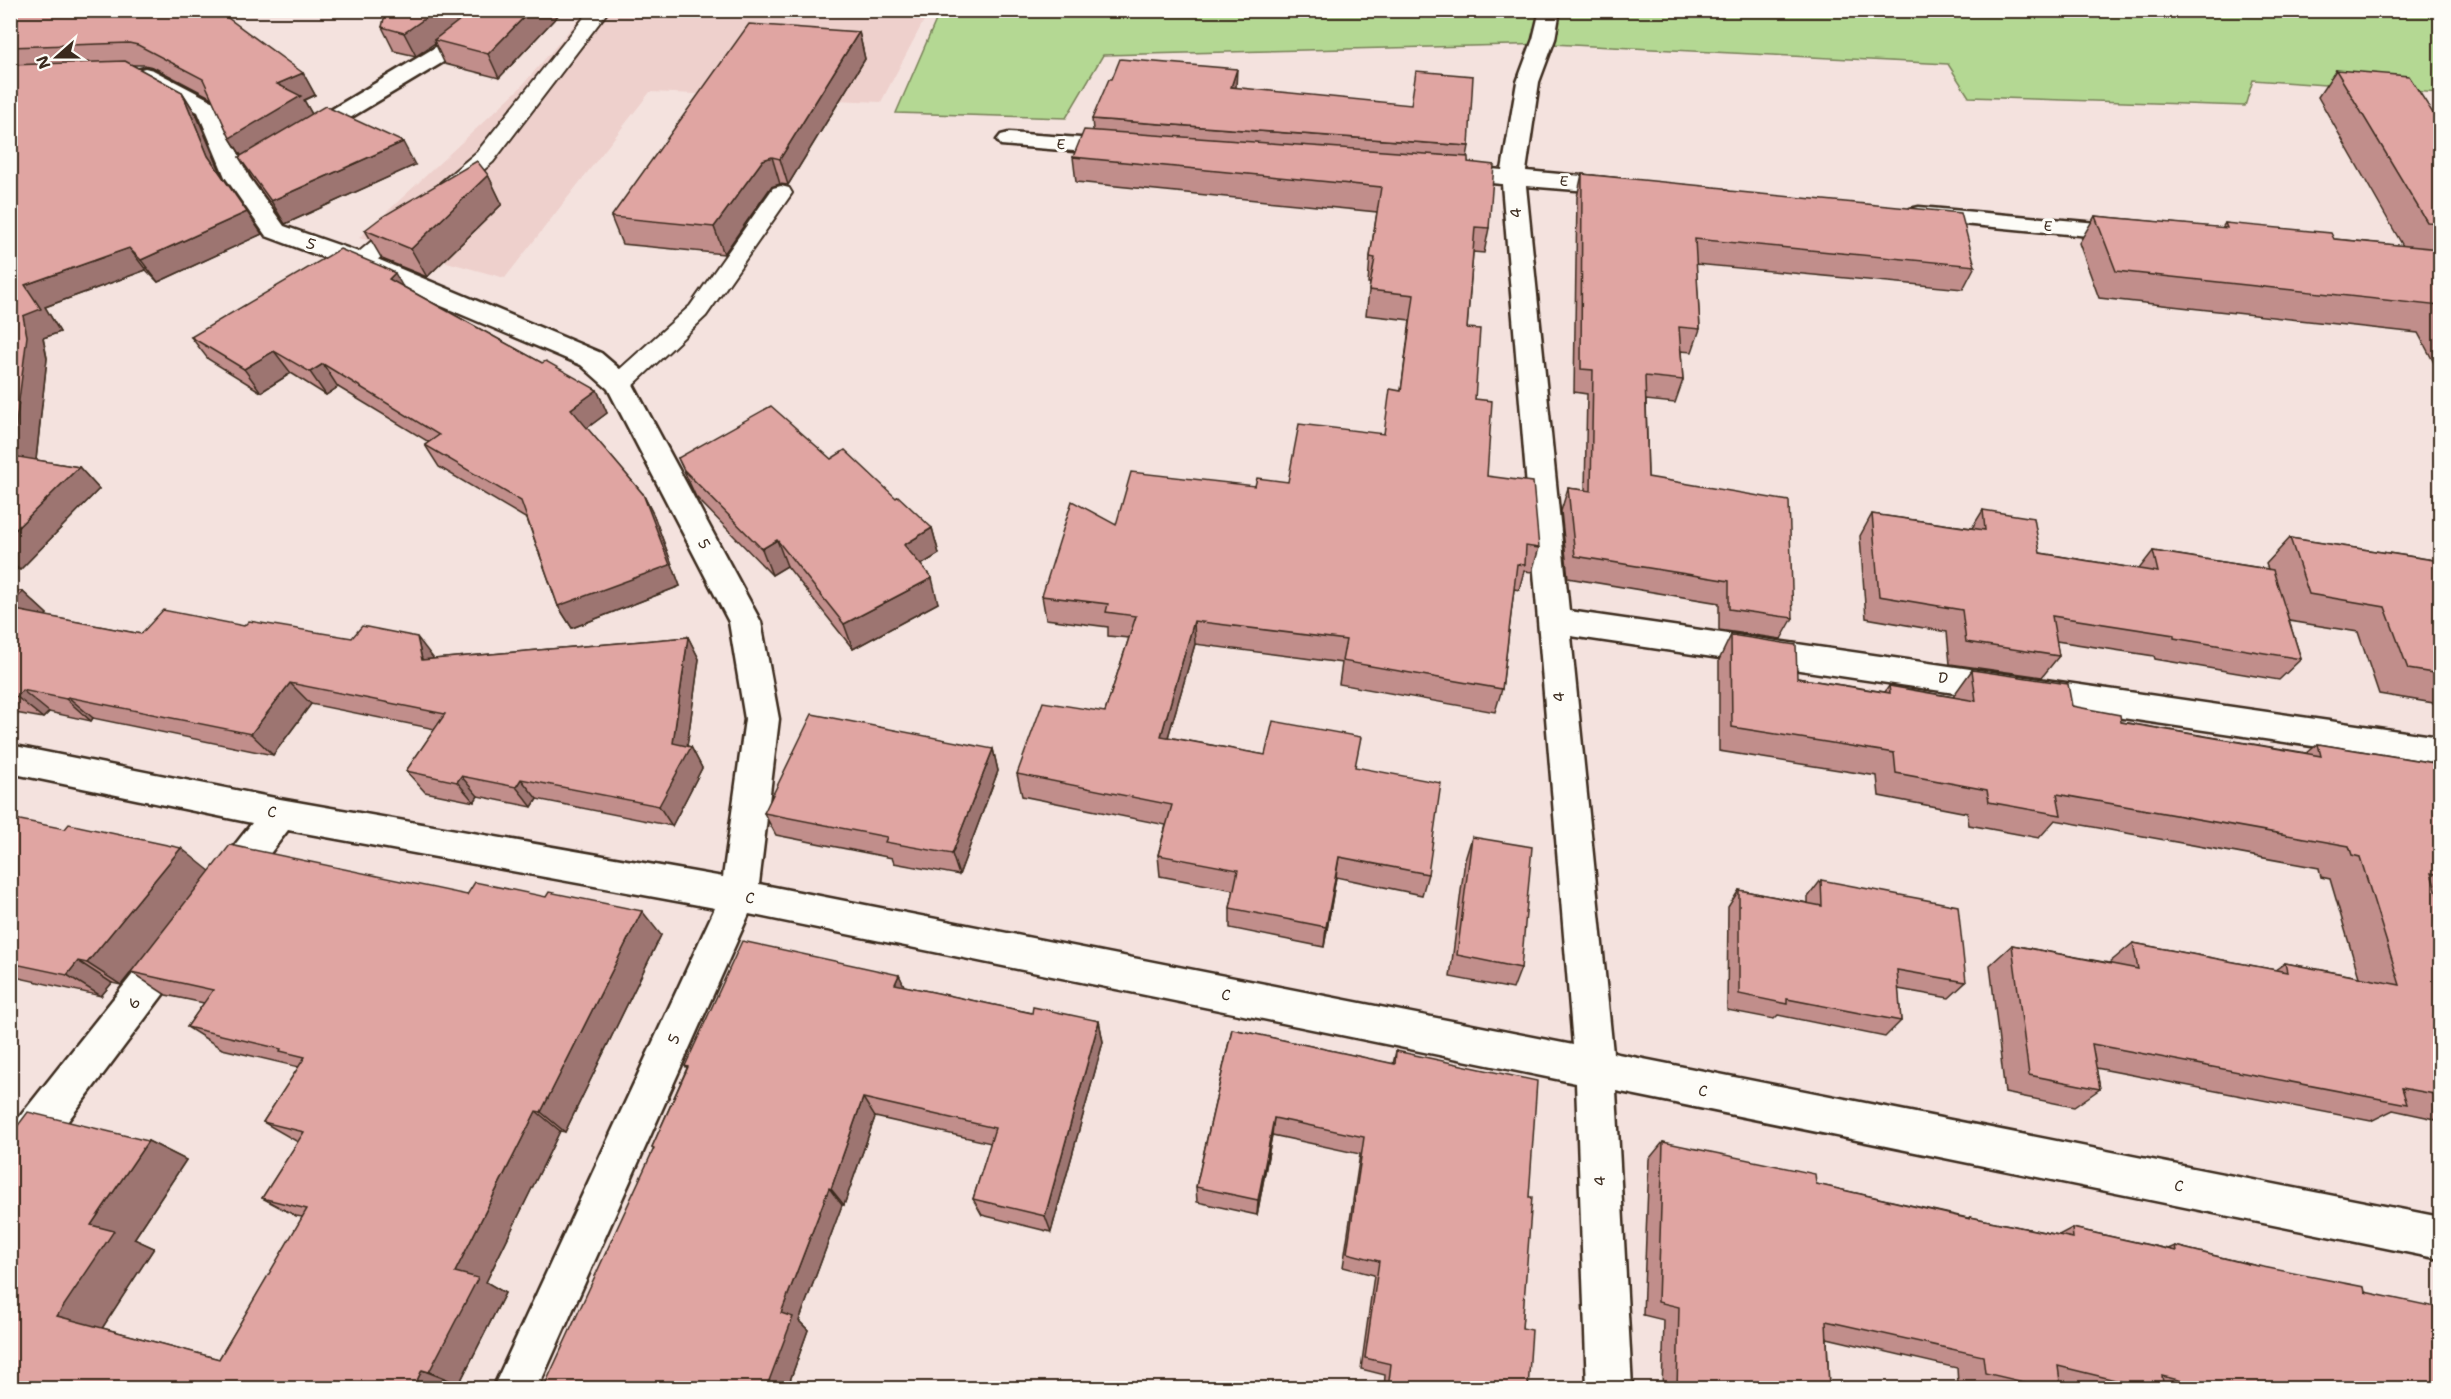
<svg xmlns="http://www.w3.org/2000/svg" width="2451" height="1399" font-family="'Shantell Sans',sans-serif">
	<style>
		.built { fill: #eed0cc }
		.green { fill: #b4d893; stroke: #788158; stroke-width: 1.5 }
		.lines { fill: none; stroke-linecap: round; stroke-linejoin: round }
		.lane-casing { stroke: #3b2a1e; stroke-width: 4 }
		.street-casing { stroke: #3b2a1e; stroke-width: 5 }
		.lane { fill: #fdfcf7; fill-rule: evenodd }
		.street { fill: #fdfcf7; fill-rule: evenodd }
		.wall { fill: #c18e8b; stroke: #3b2a1e; stroke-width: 1.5 }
		.shaded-wall { fill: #9d7471; stroke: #3b2a1e; stroke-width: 1.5 }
		.building { fill: #e0a5a2; stroke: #3b2a1e; stroke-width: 1.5 }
		.labels { text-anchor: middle; stroke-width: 6; stroke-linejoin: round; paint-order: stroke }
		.far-street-label { font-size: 14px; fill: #3b2a1e; stroke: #fdfcf7 }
		.street-label { font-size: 15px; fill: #3b2a1e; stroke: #fdfcf7 }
	</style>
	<rect width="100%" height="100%" fill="#f4e2de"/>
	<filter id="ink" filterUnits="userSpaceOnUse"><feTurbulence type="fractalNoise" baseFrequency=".0167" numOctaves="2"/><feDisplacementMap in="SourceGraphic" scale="12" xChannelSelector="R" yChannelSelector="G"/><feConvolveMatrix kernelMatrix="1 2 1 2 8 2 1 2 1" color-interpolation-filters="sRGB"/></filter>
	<g filter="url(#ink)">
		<path class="built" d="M586,11H929L881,102L650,92L505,278L359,238L520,88Z"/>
		<path class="green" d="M940,11H2440V93L2253,80L2245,106L1969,97L1948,64L1552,44L1103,55L1066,118L896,113Z"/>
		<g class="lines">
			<defs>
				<g id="lane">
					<path d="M590,10H609L493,162L456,193L448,195L440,193L437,188L440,183L477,152Z"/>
					<path d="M781,186L789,188L792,193L706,316L628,390L619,392L610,390L607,384L610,378L690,306L773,188Z"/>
					<path d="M407,216L415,218L418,223L415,228L369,267L361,269L353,267L350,262L353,257L399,218Z"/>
				</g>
				<g id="street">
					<path d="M487,10H511L455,55L310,142L302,144L294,142L290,137L294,132L439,45Z"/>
					<path d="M1540,10H1560L1555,39L1539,82L1526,171L1626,180L1634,182L1638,187L1634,192L1626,194L1526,186L1569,611L2440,737V765L1571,636L1613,1053L2440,1217V1259L1616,1091L1632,1388H1587L1576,1083L749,914L538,1388H493L715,908L288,830L237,897L224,902L211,897L206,886L211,875L252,823L10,773V745L280,799L723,877L745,719L729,622L608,389L581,365L352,268L266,236L225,177L198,112L137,80L134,75L137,70L145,68L153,70L216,103L249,177L284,226L370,256L601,353L629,377L761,622L779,719L759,884L1573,1045L1502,184L1447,179L1439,177L1435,172L1439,167L1447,165L1502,170L1517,82L1533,39Z"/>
					<path d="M1009,133L1123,141L1131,143L1135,148L1131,153L1123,155L1001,145L997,140L1001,135Z"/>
					<path d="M1919,207L2131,226L2140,228L2143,233L2140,238L2131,240L1910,219L1907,214L1910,209Z"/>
					<path d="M176,931L189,936L195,948L189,960L25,1178L10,1183V1129L163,936Z"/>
				</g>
			</defs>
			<use href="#lane" class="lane-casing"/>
			<use href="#street" class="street-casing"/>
			<use href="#lane" class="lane"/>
			<use href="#street" class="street"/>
		</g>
		<g class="wall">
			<path d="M563,10L499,78L445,64L435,43L416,56L394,51L382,27Z"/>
			<path d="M10,14L303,73L315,95L304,100L312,114L415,165L285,224L253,180L239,157L241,156L230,138L212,98L153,67L144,65H132L182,92L196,114L222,176L262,234L158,282L146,270L45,307L60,332L43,338L47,358L36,460L79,467L99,489L20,570L10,568Z"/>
			<path d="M859,32L865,59L788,185L780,184L771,187L724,254L622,244L611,217Z"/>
			<path d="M2336,70L2440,124V374L2418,333L2099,298L2079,243L2095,216L2222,228L2225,223L2334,239L2403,246L2318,97Z"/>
			<path d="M1092,119L1469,146L1467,157L1468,162L1489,228L1484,253L1473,252L1467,328L1475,399L1487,476L1539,548L1532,572L1524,571L1519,590L1514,589L1502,689L1495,712L1339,684L1342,663L1195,644L1168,737L1265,755L1356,768L1428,874L1422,895L1336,877L1324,947L1230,928V908L1234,890L1160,876L1158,855L1166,825L1022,796L1017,774L1105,712L1129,638L1108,636V627L1046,619L1042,596L1116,525L1255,486L1288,482L1384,434L1401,391L1410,320L1366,315L1370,283H1368L1370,257L1377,212L1076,182L1073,157L1093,130Z"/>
			<path d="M1582,174L1729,191L1975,266L1963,289L1696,264L1700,329L1692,352L1681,351L1683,380L1675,403L1646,400L1648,477L1793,618L1781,639L1719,630V603L1568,578L1561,511L1568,488L1585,490L1587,394L1574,392L1577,197Z"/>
			<path d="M488,175L502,204L427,277L382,259L365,230Z"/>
			<path d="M402,286L542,363L597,390L607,413L587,428L643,494L654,516L680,586L572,628L558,606L527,519L439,467L425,445L429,442L338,387L326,395L291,373L261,392L208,359L191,337Z"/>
			<path d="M678,458L831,459L932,528L939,554L921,565L938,603L853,649L787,566L772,575L696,497Z"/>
			<path d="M1983,510L2040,553L2139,569L2153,551L2268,569L2266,564L2290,538L2440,561V704L2379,694L2358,632L2289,621L2301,659L2279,680L2155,659L2154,656L2056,641L2059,656L2042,677L1950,664L1947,632L1866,618L1860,536L1872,514L1972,528Z"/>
			<path d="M10,589L23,592L47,614L45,616L141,634L244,626L434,659L688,637L699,659L687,746L691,747L702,768L672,826L537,799L532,807L478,796L474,802L425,792L406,771L435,729L311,704L273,755L93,718L91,721L49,712L43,718L10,712Z"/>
			<path d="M1731,635L1797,678L1885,692L1889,686L1954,697V695L1972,670L2072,706L2121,722L2307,753L2318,744L2440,764V1120L2393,1110L2371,1121L2096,1068L2100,1089L2074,1107L2005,1093L1990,965L2012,945L2109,963L2133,943L2275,970L2285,963L2359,977L2330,879L2321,877L2319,868L2055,820L2039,838L1969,825L1967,813L1879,796L1877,776L1719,751V660Z"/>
			<path d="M993,749L998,771L959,875L894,863L892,858L776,835L764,813Z"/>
			<path d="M10,818L210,871L467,895L661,935L565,1132L560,1131L486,1282L505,1293L459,1384L453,1382L450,1389H10L148,1141L186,1160L134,1239L154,1248L102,1328L219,1359L303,1217L296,1216L262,1198L298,1142L263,1122L299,1067L222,1049L187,1027L204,1003L166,995L131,972L121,985L112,983L101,996L10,976Z"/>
			<path d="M1472,837L1521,968L1513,989L1450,977L1465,860Z"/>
			<path d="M1821,880L1966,982L1949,998L1898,989L1901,1021L1885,1037L1778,1015L1774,1019L1727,1010L1728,907L1739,890L1808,903V897Z"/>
			<path d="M899,975L904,986L1032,1013L1099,1021L1103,1042L1051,1232L982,1215L973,1199L991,1143L875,1117L844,1205H842L799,1321L808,1330L787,1389L654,1149L652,1147L687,1068L685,1066Z"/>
			<path d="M1232,1029L1393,1064L1396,1051L1529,1197L1522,1328L1528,1389H1384L1385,1375L1361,1369L1374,1275L1343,1267L1360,1154L1272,1135L1257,1215L1197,1202L1196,1187Z"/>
			<path d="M1663,1142L1816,1184L1968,1218L1970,1217L2059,1235L2072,1228L2168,1249L2175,1246L2365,1292L2440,1389H2076L2060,1385L2061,1389H1979L1958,1384L1957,1368L1827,1338L1829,1389H1662L1664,1320L1643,1315L1649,1159Z"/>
		</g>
		<g class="shaded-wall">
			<path d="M437,10H482L434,40L435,43L416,56L404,33Z"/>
			<path d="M531,10H563L499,78L488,54Z"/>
			<path d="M859,32L865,59L788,185L780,159Z"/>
			<path d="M1237,69L1236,88L1231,87Z"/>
			<path d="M303,73L315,95L304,100L314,118L244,160L230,138L277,84Z"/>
			<path d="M182,92L196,114L223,178L208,156Z"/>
			<path d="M403,142L415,165L285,224L271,201Z"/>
			<path d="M772,157L780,184L771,187L724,254L714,227L763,160Z"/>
			<path d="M488,175L502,204L427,277L411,249Z"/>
			<path d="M247,212L262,234L158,282L141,260Z"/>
			<path d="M129,248L146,270L45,307L60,332L43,338L47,358L34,478L12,456L25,285Z"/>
			<path d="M395,273L408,296L389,279Z"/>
			<path d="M274,351L291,373L261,392L244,369Z"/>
			<path d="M323,364L338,387L326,395L310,372Z"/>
			<path d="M597,390L607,413L583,431L571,409Z"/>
			<path d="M79,467L99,489L20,570L10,561V535Z"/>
			<path d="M643,494L654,516L680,586L572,628L558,606Z"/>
			<path d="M932,528L939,554L911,571L904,545Z"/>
			<path d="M777,540L787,566L772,575L762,549Z"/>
			<path d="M932,578L938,603L853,649L844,624Z"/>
			<path d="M23,592L47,614L32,630L10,612V604Z"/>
			<path d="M1194,621L1195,644L1162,758L1161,736Z"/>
			<path d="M417,637L434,659L422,660Z"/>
			<path d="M688,637L699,659L686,754L691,747L702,768L672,826L659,806L673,743Z"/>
			<path d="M290,683L311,704L273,755L251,734Z"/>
			<path d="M22,690L49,712L43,718L17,697Z"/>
			<path d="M68,697L93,718L91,721L66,699Z"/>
			<path d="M993,749L998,771L959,875L952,854Z"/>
			<path d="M461,776L478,796L474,802L457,782Z"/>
			<path d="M521,779L537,799L532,807L516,787Z"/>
			<path d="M181,848L211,872L121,985L87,963Z"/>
			<path d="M1339,857L1336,877L1324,947L1326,927Z"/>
			<path d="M642,911L661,935L565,1132L541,1112Z"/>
			<path d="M78,961L112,983L101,996L67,975Z"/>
			<path d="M899,975L909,996L895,984Z"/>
			<path d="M1099,1021L1103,1042L1051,1232L1045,1216Z"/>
			<path d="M863,1098L875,1117L844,1205L831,1189Z"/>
			<path d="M536,1111L560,1131L486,1282L505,1293L459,1384L429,1372L455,1272Z"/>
			<path d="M1274,1118L1272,1135L1257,1215L1258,1200Z"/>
			<path d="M148,1141L186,1160L134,1239L154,1248L101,1330L57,1316L91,1225Z"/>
			<path d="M829,1188L842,1205L799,1321L808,1330L787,1389H771L767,1386L781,1313Z"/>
			<path d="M422,1370L453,1382L450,1389H413Z"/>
		</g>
		<g class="building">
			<path d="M18,10H217L303,73L277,84L301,96L230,138L203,79L138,45L129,43L10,47V14Z"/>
			<path d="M386,10H437L404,33L382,27Z"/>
			<path d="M473,10H531L488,54L434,40Z"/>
			<path d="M749,24L859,32L780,159L772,157L763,160L714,227L611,217Z"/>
			<path d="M1120,59L1237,69L1231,87L1411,105L1416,71L1473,76L1469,146L1092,119L1109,79H1112Z"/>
			<path d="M125,61L182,92L208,156L247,212L141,260L129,248L25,285L41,309L23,316L27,336L12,456L79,467L10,535V65Z"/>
			<path d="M2336,70L2409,76L2440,124V223L2427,222Z"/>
			<path d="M325,106L403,142L271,201L239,157Z"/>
			<path d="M1084,130L1468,157V162L1494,165L1489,228L1475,227L1467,328L1480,329L1475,399L1492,401L1487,476L1533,482L1539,548L1526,546L1525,565L1517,564L1502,689L1342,661L1346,640L1194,621L1161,736L1265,755L1273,721L1361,737L1355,767L1441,783L1428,874L1339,857L1326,927L1230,908L1238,870L1158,855L1172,805L1017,774L1043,702L1105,712L1136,616L1106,612L1108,604L1042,596L1072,501L1116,525L1131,472L1255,486L1257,478L1288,482L1299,424L1384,434L1390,389L1401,391L1414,295L1369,290L1375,258L1370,257L1381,187L1073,157Z"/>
			<path d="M477,161L488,175L411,249L365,230L382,217Z"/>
			<path d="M1582,174L1724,188L1729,191L1961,213L1975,266L1695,239L1700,329L1679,327L1683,380L1645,376L1648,477L1789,501L1793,618L1729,609V581L1575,556L1568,488L1591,491L1593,370L1581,369Z"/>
			<path d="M2095,216L2227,228L2225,223L2331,233L2334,239L2440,249V306L2116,271Z"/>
			<path d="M340,249L383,267L395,273L389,279L542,363L546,361L597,390L571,409L643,494L670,565L558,606L521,501L425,445L439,435L323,364L310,372L274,351L244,369L191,337Z"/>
			<path d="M771,406L831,459L845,450L896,498L898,496L932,528L904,545L932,578L844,624L777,540L762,549L684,470L678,458Z"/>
			<path d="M1983,510L2034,518L2040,553L2158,572L2153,551L2273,570L2301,659L2174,638V635L2052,616L2059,656L1966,642L1962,610L1879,596L1872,514L1985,530Z"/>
			<path d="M2290,538L2440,561V674L2408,669L2385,607L2309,594Z"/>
			<path d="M10,589L23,592L10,604Z"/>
			<path d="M10,609L141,634L163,610L244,626L249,621L352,638L362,626L417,637L422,660L688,637L673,743L691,747L659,806L521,779L516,787L461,776L457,782L406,771L445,714L290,683L251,734L68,697L66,699L22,690L17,697L10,696Z"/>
			<path d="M1731,635L1796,645L1797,678L1890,693L1889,686L1976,701L1972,670L2068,684L2072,706L2120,715L2121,722L2321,756L2318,744L2440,764V875L2431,873L2440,903V1095L2402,1088L2407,1104L2092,1044L2100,1089L2029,1075L2012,945L2138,969L2133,943L2287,972L2285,963L2400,985L2360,857L2352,855L2349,846L2057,794L2061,815L1989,802L1987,790L1896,773L1894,753L1732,727Z"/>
			<path d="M812,714L993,749L952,854L885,842L887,837L764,813Z"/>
			<path d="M10,818L65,829L69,824L181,848L87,963L78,961L67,975L10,963Z"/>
			<path d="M1472,837L1532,847L1521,968L1457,955Z"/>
			<path d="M230,845L467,895L475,882L546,897L549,892L642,911L541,1112L536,1111L455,1272L478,1278L429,1372L422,1370L413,1389H10V1136L28,1112L148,1141L91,1225L114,1231L57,1316L219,1359L307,1209L262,1198L304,1132L263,1122L305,1057L280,1051L281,1049L187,1027L213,990L131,972Z"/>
			<path d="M1821,880L1958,906L1966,982L1897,970L1901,1021L1787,999V1004L1739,994V890L1822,906Z"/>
			<path d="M742,941L899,975L895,984L1032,1013L1033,1007L1099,1021L1045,1216L973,1199L995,1128L863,1098L831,1189L829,1188L781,1313L793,1317L767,1386L777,1389H543L654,1148L652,1147L688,1067L685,1066Z"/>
			<path d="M1232,1029L1395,1064L1396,1051L1537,1081L1529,1197H1532L1522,1328L1532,1330L1528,1389H1388L1391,1364L1365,1358L1379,1261L1347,1253L1364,1137L1274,1118L1258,1200L1196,1187Z"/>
			<path d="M1663,1142L1815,1174L1816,1184L1970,1219V1217L2073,1238L2072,1228L2176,1251L2175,1246L2248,1264L2364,1287L2365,1292L2440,1308V1389H2215L2162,1376L2164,1389H2152L2058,1366L2061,1389H2054L1985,1373L1983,1356L1826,1321L1829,1389H1677L1679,1307L1658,1302Z"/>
		</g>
	</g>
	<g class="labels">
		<g class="far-street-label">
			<text transform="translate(1061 144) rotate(4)" y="5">E</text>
			<text transform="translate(1564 181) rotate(5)" y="5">E</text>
			<text transform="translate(2048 226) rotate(5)" y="5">E</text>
		</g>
		<g class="street-label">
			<text transform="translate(1516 213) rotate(-95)" y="5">4</text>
			<text transform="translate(311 244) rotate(20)" y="5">5</text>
			<text transform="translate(704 544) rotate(62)" y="5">5</text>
			<text transform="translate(1943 678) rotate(8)" y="5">D</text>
			<text transform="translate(1559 697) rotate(-95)" y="5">4</text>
			<text transform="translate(272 812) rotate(11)" y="5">C</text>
			<text transform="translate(750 898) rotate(11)" y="5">C</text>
			<text transform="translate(1226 995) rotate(11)" y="5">C</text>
			<text transform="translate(134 1003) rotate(-52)" y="5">6</text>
			<text transform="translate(674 1039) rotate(-66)" y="5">5</text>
			<text transform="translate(1703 1091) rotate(11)" y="5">C</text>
			<text transform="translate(1600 1181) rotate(-93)" y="5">4</text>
			<text transform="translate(2179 1186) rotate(11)" y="5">C</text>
		</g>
	</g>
	<rect width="2451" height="1399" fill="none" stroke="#fdfcf7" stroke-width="36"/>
	<rect x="18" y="18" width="2415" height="1363" fill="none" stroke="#3b2a1e" stroke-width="2" filter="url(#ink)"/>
	<g transform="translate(57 57) rotate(249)" stroke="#fdfcf7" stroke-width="4.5" paint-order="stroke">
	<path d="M0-4.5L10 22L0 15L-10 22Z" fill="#3b2a1e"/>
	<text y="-9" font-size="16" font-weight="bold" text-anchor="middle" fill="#3b2a1e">N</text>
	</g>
</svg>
